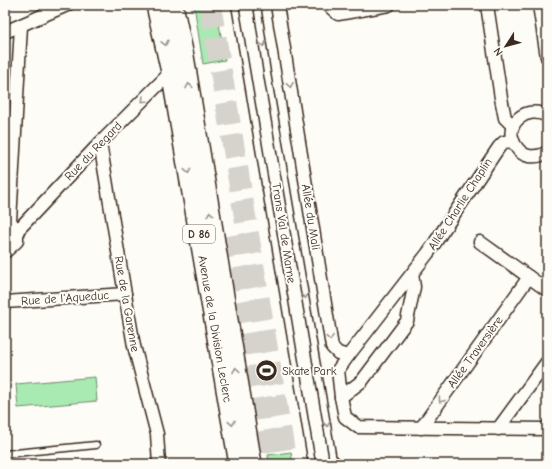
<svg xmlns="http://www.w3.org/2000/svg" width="552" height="469" font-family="'Comic Neue',sans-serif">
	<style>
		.green { fill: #a9eab3; stroke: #728a68 }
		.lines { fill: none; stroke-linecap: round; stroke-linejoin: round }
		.motorway-tunnel { stroke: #d6d2cc; stroke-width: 22; stroke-dasharray: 22 11; stroke-linecap: butt }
		.service-casing { stroke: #3b2a1e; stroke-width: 9 }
		.minor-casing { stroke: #3b2a1e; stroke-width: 15 }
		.primary-casing { stroke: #3b2a1e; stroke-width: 22 }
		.service { stroke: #fdfcf7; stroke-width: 6 }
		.minor { stroke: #fdfcf7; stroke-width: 12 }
		.primary { stroke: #fdfcf7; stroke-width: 19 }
		.oneway { stroke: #9c938a }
		.labels { text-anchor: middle; stroke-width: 4; stroke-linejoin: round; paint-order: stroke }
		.shield { fill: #fdfcf7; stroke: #75695f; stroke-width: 1 }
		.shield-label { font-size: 11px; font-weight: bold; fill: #3b2a1e }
		.street-label { font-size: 12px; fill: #3b2a1e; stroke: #fdfcf7 }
		.poi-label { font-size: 12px; fill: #3b2a1e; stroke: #fdfcf7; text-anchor: start }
	</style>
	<rect width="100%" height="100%" fill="#fdfcf7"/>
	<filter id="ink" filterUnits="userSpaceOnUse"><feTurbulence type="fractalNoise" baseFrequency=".025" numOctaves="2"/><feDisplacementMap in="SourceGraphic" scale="8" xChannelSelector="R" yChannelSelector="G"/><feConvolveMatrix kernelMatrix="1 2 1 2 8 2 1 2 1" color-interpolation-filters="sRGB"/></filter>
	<g filter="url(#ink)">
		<g class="green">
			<path d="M194,5H216L225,60L203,64Z"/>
			<path d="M278,363L281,376L254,380L252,367Z"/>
			<path d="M95,377L97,401L18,408L16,384Z"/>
			<path d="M291,452L293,464H269L268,455Z"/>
		</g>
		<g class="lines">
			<g class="motorway-tunnel">
				<path d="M210,5L286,464"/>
				<path d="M233,235L270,464"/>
			</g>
			<defs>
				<g id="service">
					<path d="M235,5L312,464"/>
					<path d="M257,5L267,73L332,454V457L340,464"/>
					<path d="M5,454L96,445"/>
				</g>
				<g id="minor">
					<path d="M277,5L332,347L338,353L348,356"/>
					<path d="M328,5L338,14L389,5"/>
					<path d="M487,5L501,98L505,118L513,126"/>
					<path d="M539,5L547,57"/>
					<path d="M5,32L67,5"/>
					<path d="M547,116C528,104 502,124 515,145C518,150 523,155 529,156C536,157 542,156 547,152"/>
					<path d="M513,141L504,142L499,147L428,253L348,356L338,370L341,397L345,417L358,427L547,429"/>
					<path d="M100,143L125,294L134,346L157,434L159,464"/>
					<path d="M17,231L10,221L21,26"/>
					<path d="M5,235L8,232L17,231L100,143L171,72"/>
					<path d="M480,242L547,290"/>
					<path d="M5,252L17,241V232"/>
					<path d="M5,302L125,294"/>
					<path d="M341,397L362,381L407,321L414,287L412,274"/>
					<path d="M421,428L529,277"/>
					<path d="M498,429L547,362"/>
				</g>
				<g id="primary">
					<path d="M156,5L171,72L239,464"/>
					<path d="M173,5L184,56L252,464"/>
				</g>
			</defs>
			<use href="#service" class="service-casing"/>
			<use href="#minor" class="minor-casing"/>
			<use href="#primary" class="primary-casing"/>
			<use href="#service" class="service"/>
			<use href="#minor" class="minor"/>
			<use href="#primary" class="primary"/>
		</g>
		<defs><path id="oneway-chevron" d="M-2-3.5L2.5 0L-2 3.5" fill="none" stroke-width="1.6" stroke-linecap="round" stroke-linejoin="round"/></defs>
		<g class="oneway">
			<use href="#oneway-chevron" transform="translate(165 43) rotate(77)"/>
			<use href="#oneway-chevron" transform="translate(263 44) rotate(82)"/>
			<use href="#oneway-chevron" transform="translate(290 85) rotate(81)"/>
			<use href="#oneway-chevron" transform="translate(189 86) rotate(-100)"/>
			<use href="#oneway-chevron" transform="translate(144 100) rotate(135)"/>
			<use href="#oneway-chevron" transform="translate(188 171) rotate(80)"/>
			<use href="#oneway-chevron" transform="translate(210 214) rotate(-100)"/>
			<use href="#oneway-chevron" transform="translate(305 296) rotate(80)"/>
			<use href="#oneway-chevron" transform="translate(330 338) rotate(81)"/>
			<use href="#oneway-chevron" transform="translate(236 370) rotate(-100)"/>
			<use href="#oneway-chevron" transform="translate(441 400) rotate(126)"/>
			<use href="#oneway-chevron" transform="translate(232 423) rotate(80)"/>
			<use href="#oneway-chevron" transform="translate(327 424) rotate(80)"/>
		</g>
	</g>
	<defs>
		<symbol id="stadium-disc" viewBox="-11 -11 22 22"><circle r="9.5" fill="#3b2a1e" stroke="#fdfcf7"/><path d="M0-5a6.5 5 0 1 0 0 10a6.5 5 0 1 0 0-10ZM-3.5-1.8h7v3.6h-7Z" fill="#fff"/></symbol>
	</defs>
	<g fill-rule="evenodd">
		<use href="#stadium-disc" x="254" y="358" width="25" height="25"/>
	</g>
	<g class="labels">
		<rect class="shield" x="183" y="225" width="32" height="18" rx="3"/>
		<g class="shield-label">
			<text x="199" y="238">D 86</text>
		</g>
		<g class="street-label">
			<text transform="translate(93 151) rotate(-46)" y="4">Rue du Regard</text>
			<text transform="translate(460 204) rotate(-57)" y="4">Allée Charlie Chaplin</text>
			<text transform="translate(311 217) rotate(81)" y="4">Allée du Mali</text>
			<text transform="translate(284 233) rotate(81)" y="4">Trans Val de Marne</text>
			<text transform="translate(65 298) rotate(-4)" y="4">Rue de l'Aqueduc</text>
			<text transform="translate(127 304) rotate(80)" y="4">Rue de la Garenne</text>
			<text transform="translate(215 329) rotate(80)" y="4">Avenue de la Division Leclerc</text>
			<text transform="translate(475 352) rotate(-54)" y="4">Allée Traversière</text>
		</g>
		<g class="poi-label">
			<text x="282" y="375">Skate Park</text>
		</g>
	</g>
	<rect width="552" height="469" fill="none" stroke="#fdfcf7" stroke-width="20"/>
	<rect x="10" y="10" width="532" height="449" fill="none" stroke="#3b2a1e" stroke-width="1.5" filter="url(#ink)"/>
	<g transform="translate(506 46) rotate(234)" stroke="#fdfcf7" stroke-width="3" paint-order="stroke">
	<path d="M0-3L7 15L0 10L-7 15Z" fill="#3b2a1e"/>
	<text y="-6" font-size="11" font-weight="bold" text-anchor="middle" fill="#3b2a1e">N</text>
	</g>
</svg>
